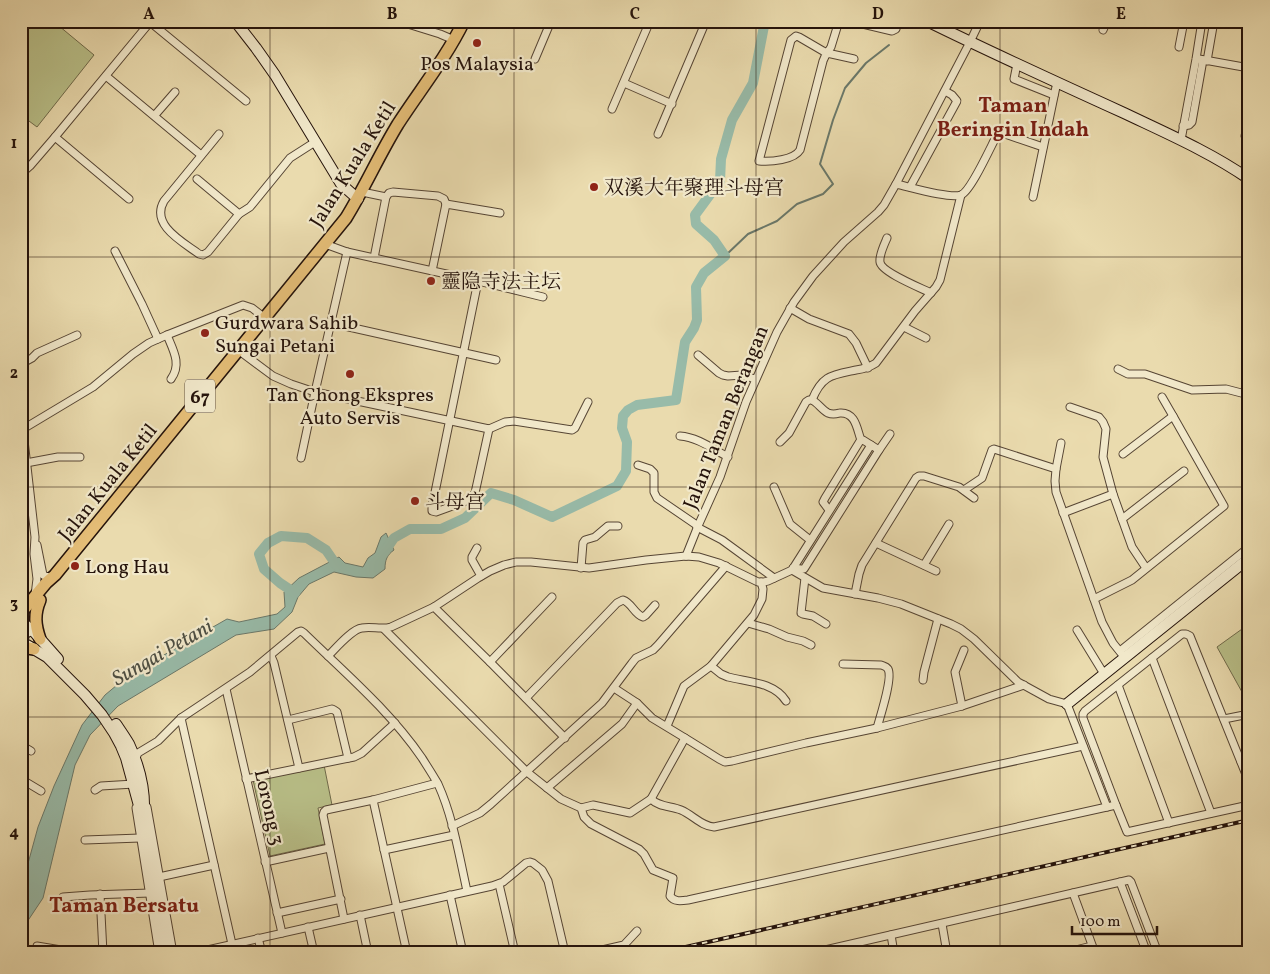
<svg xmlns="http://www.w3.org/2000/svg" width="1270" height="974" font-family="Vollkorn,'Noto Serif SC',serif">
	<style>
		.green { fill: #b9c089; stroke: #6f6a4a }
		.water { fill: #98bba9; stroke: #6a786a }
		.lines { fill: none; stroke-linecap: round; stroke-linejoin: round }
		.stream { stroke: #6a786a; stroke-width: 2 }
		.river { stroke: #98bba9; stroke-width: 10 }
		.street-casing { stroke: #564534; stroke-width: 9 }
		.secondary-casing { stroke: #25130b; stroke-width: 12 }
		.primary-casing { stroke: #25130b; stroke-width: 14 }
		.street { stroke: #f1e8ca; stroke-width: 7 }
		.secondary { stroke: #f1e8ca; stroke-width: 10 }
		.primary { stroke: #e5be77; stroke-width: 11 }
		.rail-casing { stroke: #25130b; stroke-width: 4 }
		.rail { stroke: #f1e8ca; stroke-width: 2; stroke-dasharray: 5.5; stroke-linecap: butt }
		.grid { fill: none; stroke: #25130b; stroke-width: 1; stroke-opacity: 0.55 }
		.poi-dot { fill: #8f2418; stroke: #f1e8ca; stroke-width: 2 }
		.labels { text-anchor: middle; stroke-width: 4.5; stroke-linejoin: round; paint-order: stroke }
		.shield { fill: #f1e8ca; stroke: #625344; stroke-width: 1 }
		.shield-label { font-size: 19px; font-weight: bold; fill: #25130b }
		.poi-label { font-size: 20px; fill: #25130b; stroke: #f1e8ca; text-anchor: start }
		.street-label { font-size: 20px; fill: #25130b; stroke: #f1e8ca }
		.neighbourhood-label { font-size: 21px; font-weight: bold; fill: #7a1f14; stroke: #f1e8ca }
		.water-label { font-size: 21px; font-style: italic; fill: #4d4e42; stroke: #f1e8ca }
		.neatline { fill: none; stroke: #25130b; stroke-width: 2 }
		.grid-label { font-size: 16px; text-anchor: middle; font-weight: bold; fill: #25130b }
	</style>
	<rect width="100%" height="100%" fill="#eadbae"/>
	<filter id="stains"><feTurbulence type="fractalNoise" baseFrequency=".004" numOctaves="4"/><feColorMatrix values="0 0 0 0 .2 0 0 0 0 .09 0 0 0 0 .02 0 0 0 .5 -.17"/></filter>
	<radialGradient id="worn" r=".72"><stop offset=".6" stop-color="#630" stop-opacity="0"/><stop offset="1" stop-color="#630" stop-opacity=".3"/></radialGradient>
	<g class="green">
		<path d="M44,21H53L94,55L37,127L21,115V29Z"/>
		<path d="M1249,624V693L1242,692L1217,647Z"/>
		<path d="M324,765L332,805L318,808L325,844L270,856L253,780Z"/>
	</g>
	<path class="water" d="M386,533L394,550C387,555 385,560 385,569L373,578L356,577L334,572L309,584L298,597L292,612L274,629L236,635L118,706L90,735L75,765L43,898L21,931V889L38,827L54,786L82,725L105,695L129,675L227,619L239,622L277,614L285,607L284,592L299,578L339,557L345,563L363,567L368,558L375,553L381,537Z"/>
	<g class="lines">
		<path class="stream" d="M725,256L748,234L777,221L797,204L823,194L833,184L820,164L833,120L845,88L866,63L889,45"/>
		<g class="river">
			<path d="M383,554L394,538L410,529H441L465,518L491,493L514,500L552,517L617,486L626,471L627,442L622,428L623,416L628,410L637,405L676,400L685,342L694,328L697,320L696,287L704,273L725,256L714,240L696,224L695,215L720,181L721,159L732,120L753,83L765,21"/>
			<path d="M295,593L280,583L264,569L259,554L268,543L281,536L307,538L326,550L337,566"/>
		</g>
		<defs>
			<g id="street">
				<path d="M398,21L440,34L454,40"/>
				<path d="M839,21L831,47C828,52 825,55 823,61L800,150C794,160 771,162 759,161L791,40L796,36L799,37L823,51L827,53L854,59"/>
				<path d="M850,21L892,31L896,29L898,21"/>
				<path d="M1172,21L1184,23"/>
				<path d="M150,22L246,101"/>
				<path d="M1103,30L1107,21"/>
				<path d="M1179,47L1184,21"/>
				<path d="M535,59L551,21"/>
				<path d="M1199,59L1249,68"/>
				<path d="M1207,61L1214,21"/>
				<path d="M1017,64L1014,79L1054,95"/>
				<path d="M106,76L201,155"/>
				<path d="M624,83L672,104"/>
				<path d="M612,109L650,21"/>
				<path d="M155,115L175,92"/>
				<path d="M1183,126L1189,125L1192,122L1203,60"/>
				<path d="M219,134L164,201C150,225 183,242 199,254L203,255L208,252L239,214"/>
				<path d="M658,134L706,21"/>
				<path d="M1245,136L1249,119"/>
				<path d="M55,137L129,199"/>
				<path d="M1181,140L1196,59L1202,21"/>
				<path d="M21,174L30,166L55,137L151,21"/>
				<path d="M197,179L239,214L250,207L290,158L315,142"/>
				<path d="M896,184C910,187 949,199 961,195C971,191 991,146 997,135L1001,134H1005L1043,147"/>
				<path d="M910,187L957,101L952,95L945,91"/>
				<path d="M362,192L386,197"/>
				<path d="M1033,197L1057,82"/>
				<path d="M887,238C884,245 879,255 880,262C881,272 921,288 931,293"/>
				<path d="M325,244L347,252L478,281L543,297"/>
				<path d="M115,251L142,304L158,339"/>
				<path d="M374,258L386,197L389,193L393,192L438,196L444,199L446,204"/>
				<path d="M432,271L446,204L500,213"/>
				<path d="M478,281L432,507V511L436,512L469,500L475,493L489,429"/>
				<path d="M790,308L809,319L849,334L856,343L868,368"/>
				<path d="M331,323L496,360"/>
				<path d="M904,327L926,338"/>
				<path d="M167,335C173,350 182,364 171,379"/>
				<path d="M238,350L273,376L291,384L315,392L489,429L505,422L514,421L572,430L575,428L588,402"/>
				<path d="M698,355L719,373L723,375L728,376L742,375L755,379"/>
				<path d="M21,364L32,358L37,353L77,335"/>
				<path d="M1118,369L1128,374H1145L1192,390L1226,389L1249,395"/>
				<path d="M1162,397L1173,416"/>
				<path d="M812,400C822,375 832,375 856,370C863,369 870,367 876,363L915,311L936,287L940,280L961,195"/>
				<path d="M1070,407L1099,417L1103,422L1106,429L1103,457L1113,494L1132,547L1146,568"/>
				<path d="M21,414L35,537L34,554L37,579L35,595"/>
				<path d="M23,429L93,387L133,354L149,343L167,335L243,305L252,308L265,318"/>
				<path d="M680,436C697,437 713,449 728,457"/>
				<path d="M780,442L789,433L806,402L809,400H812C818,403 822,410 828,413C833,415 836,414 840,413C856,412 857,430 861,440"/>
				<path d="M879,450L890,434"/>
				<path d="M301,458L315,392L347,252"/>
				<path d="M26,463L58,457H80"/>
				<path d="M638,465L650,469L654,473V492L657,498L698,526"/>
				<path d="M1056,469L1061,443"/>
				<path d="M774,487L790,524L810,540"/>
				<path d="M964,490L982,478L992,450L994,449L1056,469L1055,481L1056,492L1102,622L1113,643L1125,658"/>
				<path d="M21,492L29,491"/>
				<path d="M1063,513L1113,494"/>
				<path d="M1122,519L1184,471"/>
				<path d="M697,527L722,540L774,578"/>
				<path d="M876,543L936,571"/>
				<path d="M37,545L43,575L47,577L53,576"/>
				<path d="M477,548L472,557V560L481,576"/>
				<path d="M686,556L698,526L720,477L746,402L777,332L794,302L813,276L844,242L878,212L884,205L896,184L970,42L980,21"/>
				<path d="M924,565L949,524"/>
				<path d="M581,568L583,543L585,540L595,537L608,526H618"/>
				<path d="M793,568L801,569H804L879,450L863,440L860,441L825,498L823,502L829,510"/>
				<path d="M792,570L823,588L878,598L901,604L951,624L961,629L974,639L1018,682L1049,699L1067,704L1107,807"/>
				<path d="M805,578L801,613L803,614L813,616L826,624"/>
				<path d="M855,594L859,574L862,565L916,478L919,476H924L959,487L974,498"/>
				<path d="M1094,599L1132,580L1224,506L1173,416L1123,454"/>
				<path d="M434,607L490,662L565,738"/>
				<path d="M748,623L769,629L787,637L803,641L811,645"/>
				<path d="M384,629L527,772L561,799L581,808L584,817L591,824L639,849L644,854L653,870L673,878L670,896C674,902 681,901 688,900L1116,805"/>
				<path d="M1077,630L1104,674"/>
				<path d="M1120,651L1248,548"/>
				<path d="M271,656L274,663L299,768"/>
				<path d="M328,656C336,648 352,629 362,628C372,626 381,630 391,627L434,607L478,578L490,571L504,565L516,562H531L589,568L646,560L686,556L699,557L719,563L758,582H764L768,581L792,570L871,445"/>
				<path d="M1152,658L1211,813"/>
				<path d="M490,662L552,597"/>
				<path d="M843,664L881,665C884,666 886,666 888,669C893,678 880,717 877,728"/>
				<path d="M711,666L721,674L728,677C748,682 774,682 786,701"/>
				<path d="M923,680L924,672L938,619"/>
				<path d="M1118,685L1169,823"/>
				<path d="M614,688L637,703L652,718L685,738L651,799"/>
				<path d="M226,689L282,933"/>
				<path d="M526,698L617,603L623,600C632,603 634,614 643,617L646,615L655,605"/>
				<path d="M962,706L955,672L964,650"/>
				<path d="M181,718L232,944"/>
				<path d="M1224,719L1249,714"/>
				<path d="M288,720L332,709L334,710L337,712L348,758"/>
				<path d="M667,726L684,686L711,666L754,615L762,599L763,589L761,582"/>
				<path d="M685,738L719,759L725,762L732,761L806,743L877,728L962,706L1024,685"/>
				<path d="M21,745L31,751"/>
				<path d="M135,760L138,753L158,741L181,718L250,672L298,632L301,631L304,633C345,673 389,710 422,758C427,766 433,775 438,784C453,817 459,855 467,891"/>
				<path d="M1241,762L1249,760"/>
				<path d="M21,779L41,791"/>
				<path d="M246,779L354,757L362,753L395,723"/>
				<path d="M1249,782L1190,636L1186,634H1182L1085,711L1083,714V718L1116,805L1127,832L1249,805"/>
				<path d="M547,788L622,724L637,703"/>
				<path d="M95,790L101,786L134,784"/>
				<path d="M373,800L407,953"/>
				<path d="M147,807L173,953"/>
				<path d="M136,808L159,953"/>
				<path d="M581,808L593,805L630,813L651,799C659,807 671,806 681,810C693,815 701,826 714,827L1083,746"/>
				<path d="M452,826L480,813L491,804L602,703L632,663L636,658L653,650L658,645L726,566"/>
				<path d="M85,840L140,838"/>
				<path d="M384,850L454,835"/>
				<path d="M265,862L329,848"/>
				<path d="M159,877L214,865"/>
				<path d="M1120,882L1147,953"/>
				<path d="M499,884L515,953"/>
				<path d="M1073,893L1095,953"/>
				<path d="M100,894L103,953"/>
				<path d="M450,895L463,953"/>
				<path d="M63,897L90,895L150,893"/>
				<path d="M277,913L341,899"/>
				<path d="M360,915L368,953"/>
				<path d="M344,919L323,815L324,812L326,810L373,800L437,783"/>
				<path d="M942,924L947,953"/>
				<path d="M308,927L314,953"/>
				<path d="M891,935L894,953"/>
				<path d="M258,938L262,953"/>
				<path d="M37,946L79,953"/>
				<path d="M194,953L492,886L503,882L526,863L530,862L533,863L542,870L548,881L565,953"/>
				<path d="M589,953L624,945L637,931"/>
				<path d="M812,953L1129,880L1131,882L1158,953"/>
				<path d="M1063,953L1092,946"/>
				<path d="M1242,953L1249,942"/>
			</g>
			<g id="secondary">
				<path d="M235,21L256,48L275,75L341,184L358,199"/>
				<path d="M927,21C992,53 1058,83 1124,113C1166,133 1210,152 1249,179"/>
				<path d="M21,621L35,633L58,659"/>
				<path d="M23,643C22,636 25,631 32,630"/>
				<path d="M27,645L47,657L85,695L102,715L114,733L121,746L126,758L144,824L167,953"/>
				<path d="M1067,704L1249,558"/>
				<path d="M116,724C120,730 125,737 129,744C139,765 145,790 144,813"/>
			</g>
			<g id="primary">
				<path d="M40,600C34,614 35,625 40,639"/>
				<path d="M21,613L46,583L55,575L346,218C365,187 379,155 398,124C420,90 446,58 464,21"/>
				<path d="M21,647L34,649"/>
			</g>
		</defs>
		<use href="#street" class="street-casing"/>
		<use href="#secondary" class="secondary-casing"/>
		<use href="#primary" class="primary-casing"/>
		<use href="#street" class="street"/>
		<use href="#secondary" class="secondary"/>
		<use href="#primary" class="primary"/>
		<defs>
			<path id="rail" d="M659,953L1249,820"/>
		</defs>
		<use href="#rail" class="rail-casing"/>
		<use href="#rail" class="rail"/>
	</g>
	<path class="grid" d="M270,21V953M514,21V953M756,21V953M1000,21V953M21,257H1249M21,487H1249M21,717H1249"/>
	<g class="poi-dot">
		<circle cx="477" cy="43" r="5"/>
		<circle cx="594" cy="187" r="5"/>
		<circle cx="431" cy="281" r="5"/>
		<circle cx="205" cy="333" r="5"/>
		<circle cx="350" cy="374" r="5"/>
		<circle cx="415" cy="501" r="5"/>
		<circle cx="75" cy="566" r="5"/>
	</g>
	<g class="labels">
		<rect class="shield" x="185" y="379.5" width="30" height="33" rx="4"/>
		<g class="shield-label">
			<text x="200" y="403">67</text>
		</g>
		<g class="poi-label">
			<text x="477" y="70" text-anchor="middle">Pos Malaysia</text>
			<text x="604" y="194">双溪大年聚理斗母宫</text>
			<text x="441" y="288">靈隐寺法主坛</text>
			<text x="215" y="329">Gurdwara Sahib<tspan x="215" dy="23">Sungai Petani</tspan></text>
			<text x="350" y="401" text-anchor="middle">Tan Chong Ekspres<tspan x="350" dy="23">Auto Servis</tspan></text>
			<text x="425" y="508">斗母宫</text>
			<text x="85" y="573">Long Hau</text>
		</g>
		<g class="street-label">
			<text transform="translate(352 164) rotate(-58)" y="7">Jalan Kuala Ketil</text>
			<text transform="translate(725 417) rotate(-68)" y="7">Jalan Taman Berangan</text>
			<text transform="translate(107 482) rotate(-51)" y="7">Jalan Kuala Ketil</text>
			<text transform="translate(270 807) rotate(77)" y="7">Lorong 3</text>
		</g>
		<g class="neighbourhood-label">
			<text x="1013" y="112">Taman<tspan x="1013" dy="24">Beringin Indah</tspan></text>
			<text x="124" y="912">Taman Bersatu</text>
		</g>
		<g class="water-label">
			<text transform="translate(162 652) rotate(-30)" y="7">Sungai Petani</text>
		</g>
	</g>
	<rect width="1270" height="974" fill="none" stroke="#eadbae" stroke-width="55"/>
	<path d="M1072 926v8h85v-8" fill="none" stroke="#25130b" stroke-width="2.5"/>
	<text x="1080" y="926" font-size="15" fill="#25130b" stroke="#f1e8ca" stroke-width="4" paint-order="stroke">100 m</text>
	<rect x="28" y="28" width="1214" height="918" class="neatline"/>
	<g class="grid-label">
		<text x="149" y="19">A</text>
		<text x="392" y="19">B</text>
		<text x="635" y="19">C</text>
		<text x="878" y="19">D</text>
		<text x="1121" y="19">E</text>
		<text x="14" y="148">1</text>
		<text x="14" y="378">2</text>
		<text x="14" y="608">3</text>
		<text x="14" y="837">4</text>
	</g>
	<rect width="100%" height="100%" filter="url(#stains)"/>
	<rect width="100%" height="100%" fill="url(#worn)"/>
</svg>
